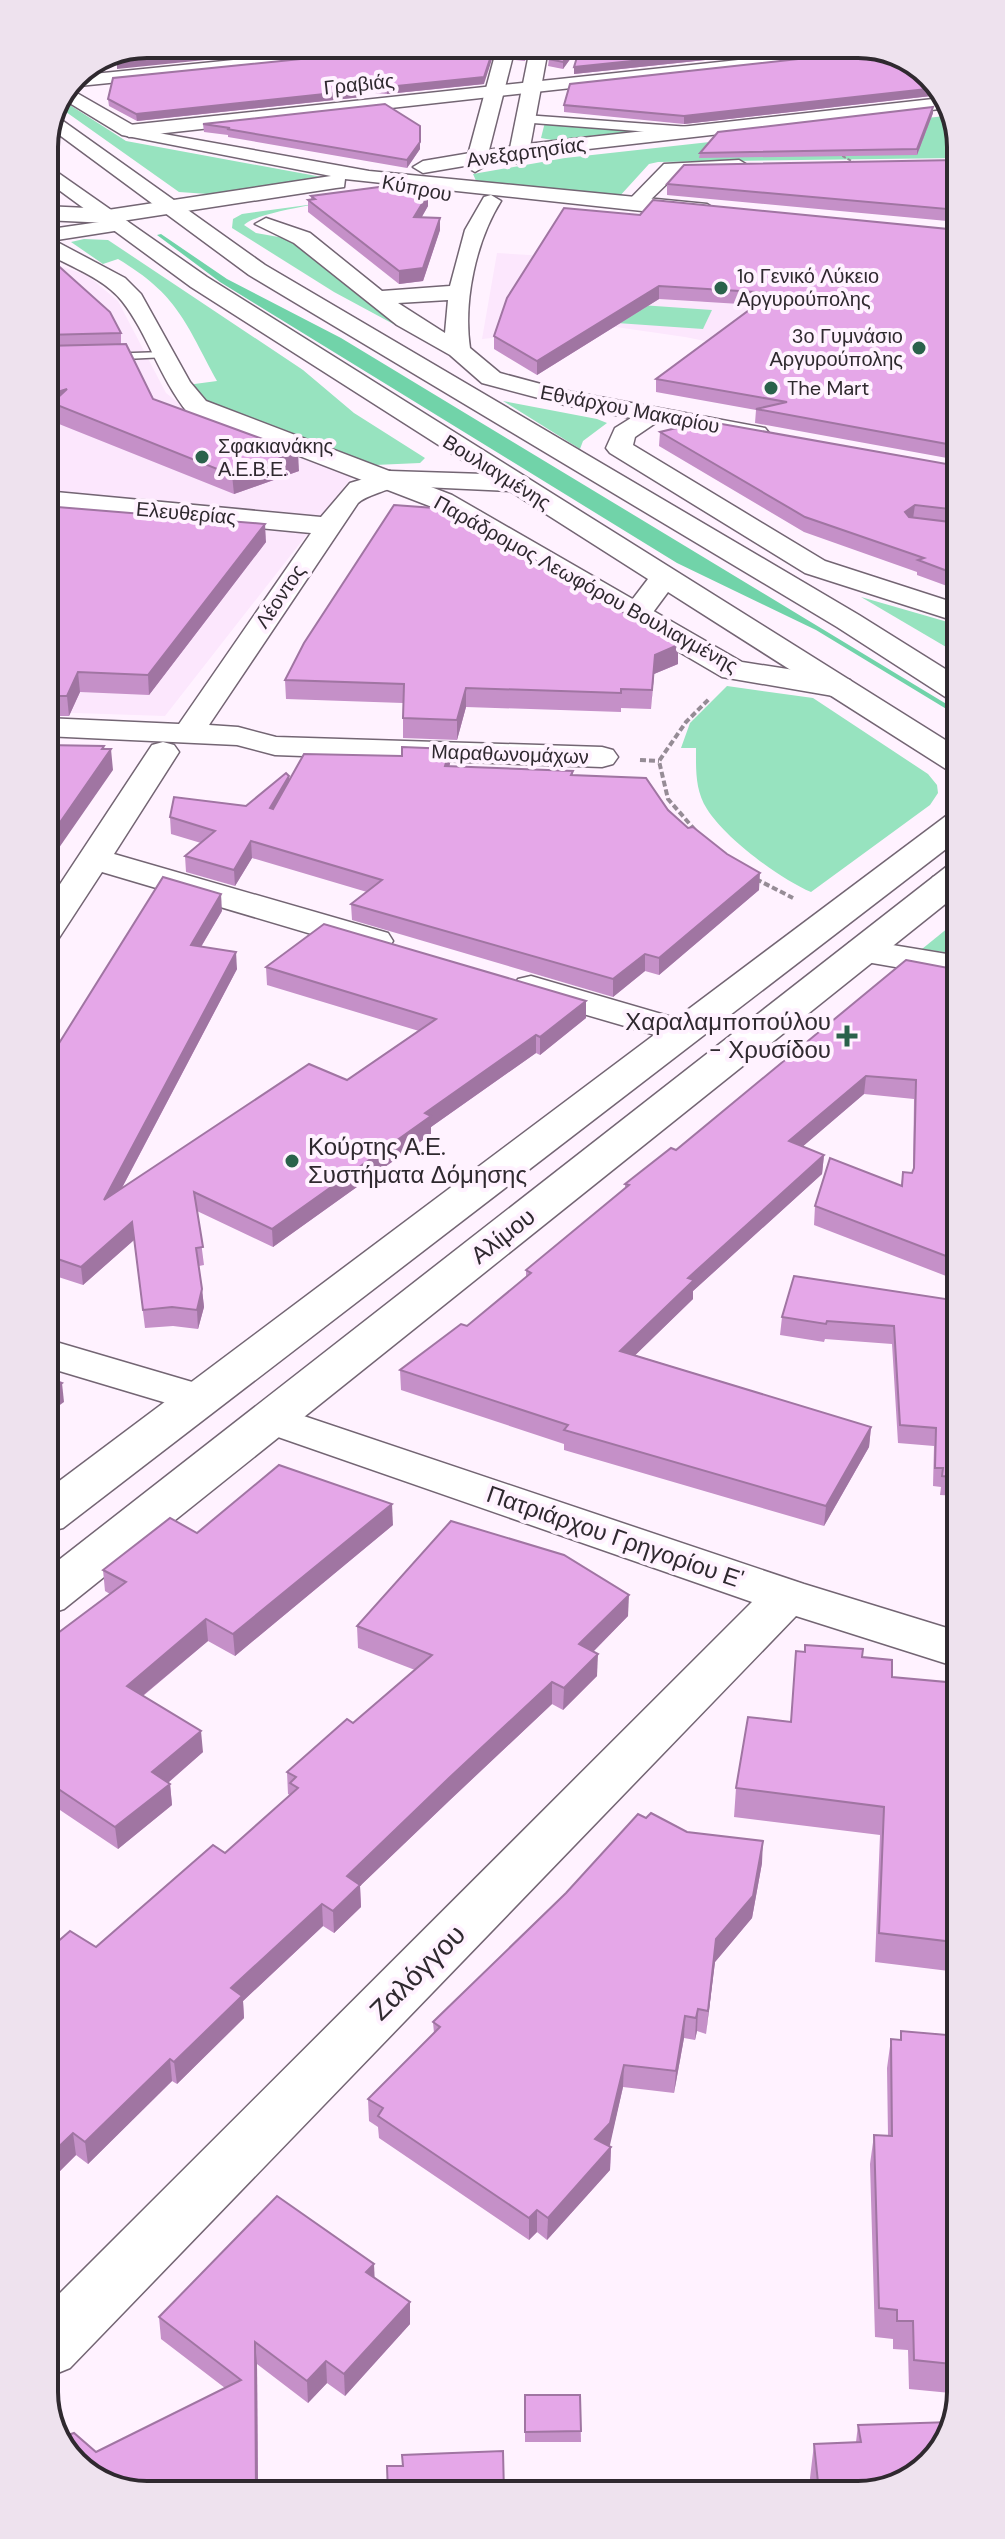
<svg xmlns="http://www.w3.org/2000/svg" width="1005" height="2539" font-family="'DM Sans',sans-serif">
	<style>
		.built { fill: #fce7fd; fill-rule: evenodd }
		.green { fill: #97e3bf }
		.forest { fill: #71d3a9 }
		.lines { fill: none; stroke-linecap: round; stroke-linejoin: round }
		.service-casing { stroke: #736573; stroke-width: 3 }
		.pedestrian-casing { stroke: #736573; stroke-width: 3 }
		.minor-casing { stroke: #736573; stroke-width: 3 }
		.tertiary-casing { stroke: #736573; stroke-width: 3 }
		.secondary-casing { stroke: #736573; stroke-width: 3 }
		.primary-casing { stroke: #736573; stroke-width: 3 }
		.path-far1 { stroke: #968c96; stroke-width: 2; stroke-dasharray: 4 2; stroke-linecap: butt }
		.path { stroke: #968c96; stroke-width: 4; stroke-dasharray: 6 3; stroke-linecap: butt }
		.service { fill: #fff; fill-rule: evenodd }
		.pedestrian { fill: #fff; fill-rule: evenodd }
		.minor { fill: #fff; fill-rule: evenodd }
		.tertiary { fill: #fff; fill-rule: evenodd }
		.secondary { fill: #fff; fill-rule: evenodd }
		.primary { fill: #fff; fill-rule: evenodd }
		.wall { fill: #c590c8 }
		.shaded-wall { fill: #a075a2 }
		.building { fill: #e5a7e8; stroke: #a075a2; stroke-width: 2 }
		.poi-dot { fill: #2a624b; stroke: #fff2ff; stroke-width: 3 }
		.labels { text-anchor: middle; stroke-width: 8; stroke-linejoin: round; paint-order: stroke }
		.far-street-label { font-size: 20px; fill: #2f292f; stroke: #fff2ff }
		.far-poi-label { font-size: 20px; fill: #2f292f; stroke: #fff2ff; text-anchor: start }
		.poi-label { font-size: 24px; fill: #2f292f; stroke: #fff2ff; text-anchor: end }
		.street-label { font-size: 24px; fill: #2f292f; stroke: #fff2ff }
		.near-street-label { font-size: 28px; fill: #2f292f; stroke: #fff2ff }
		.rim { fill: none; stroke: #2f292f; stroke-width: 4 }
	</style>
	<rect width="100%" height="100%" fill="#fff2ff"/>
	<g class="built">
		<path d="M497,253L958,281L866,373L685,337L609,326L482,339ZM842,281L707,294L703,302L614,296Z"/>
		<path d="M44,261L87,275L118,301L166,393L198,418L355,473L165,716L45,712Z"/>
	</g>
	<g class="green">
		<path d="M62,100L126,141L322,177L208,194L179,192L59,107Z"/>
		<path d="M954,115L957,120V158L658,162L649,164L618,198L477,183L473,174L565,158Z"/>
		<path d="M545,122L656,129L552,140L541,138Z"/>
		<path d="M366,197C342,200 258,211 244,225L256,233L301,241L436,347L334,292L232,228L233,219L242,214Z"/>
		<path d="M84,239L108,240L303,370L354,413L425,458L420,463L375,465L252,427L201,404L187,385L217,381C185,322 178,295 118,259L103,264L71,242Z"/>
		<path d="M598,302L712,310L703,329L588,321Z"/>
		<path d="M503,401L597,419L607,423L583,441L580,449Z"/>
		<path d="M861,597L958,625V654Z"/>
		<path d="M727,686L813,698L928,774L937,785L938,793L930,805L811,892C780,879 725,838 707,809C695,790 696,770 696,748H681L690,723Z"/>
		<path d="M959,919V954L922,949Z"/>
	</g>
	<path class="forest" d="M161,234L227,279L341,338L958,711V716L816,630L677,563L220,282L157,235Z"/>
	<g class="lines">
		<defs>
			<path id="service" d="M163,352L167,353V357L104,360L98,357L104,354Z"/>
			<path id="pedestrian" d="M525,115L690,127L697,131L690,135L520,122L518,119Z"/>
			<g id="minor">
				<path d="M394,44H456L447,49L69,87L73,76Z"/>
				<path d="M869,46L887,53L129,137L119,131L129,125Z"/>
				<path d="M739,160L749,166L746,170L677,174L642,208H628L625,204L664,164Z"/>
				<path d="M491,195L501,201C476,241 463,301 470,348L500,373L567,391L765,428L769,433L765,438L756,441L657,422L635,437L633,445L825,561L958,604V622L805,573L610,453L606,448L615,428L631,418L565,405L482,383L450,355L397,325L294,243L255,224L266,218L310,233L382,291L450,286L465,230L484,197ZM448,300L445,333L398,303Z"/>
				<path d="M120,219L127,221L131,225L127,229L44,242V230Z"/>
				<path d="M390,471L403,479C393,492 371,492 358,503L209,725L238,727L276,737L602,747L613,750L618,757L613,764L602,767L275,755L237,745L45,736V718L179,724L311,533L45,507V491L321,517L350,483Z"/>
				<path d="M163,742L174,745L179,752L114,854L388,933L393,941L388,949L375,952L362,949L102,872L57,941L45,944V907L152,745Z"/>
				<path d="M862,940L959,956V978L849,959L844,951L849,943Z"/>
				<path d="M531,976L696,1024L702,1032L696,1040L683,1043L518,995L513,987L518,979Z"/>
				<path d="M46,1339L216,1389L222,1399L216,1409L200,1413L46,1367Z"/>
				<path d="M271,1405L804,1584L960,1632V1668L796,1616L70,2368L48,2377L47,2306L752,1602L255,1429L249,1419L255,1409Z"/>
			</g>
			<g id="tertiary">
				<path d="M498,44H516L485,166L475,172L465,166Z"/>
				<path d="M531,44H549L528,158L518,164L508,158Z"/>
				<path d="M44,206L109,209L120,216L109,223L44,220Z"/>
				<path d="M44,235L125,278L141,294L190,382L206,401L452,495L742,662L839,677L850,680L855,687L850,694L839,697L722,677L432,507L188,413C159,377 148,334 122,301C104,278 69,266 44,252Z"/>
			</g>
			<g id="secondary">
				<path d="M68,88L136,127L164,134L369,171L707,204L718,211L707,218L345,179L344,187L336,188L109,223L98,216L101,211L331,176L122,135L63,99Z"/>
				<path d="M942,98L949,108L518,157L423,173L413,167L423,161L518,145Z"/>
				<path d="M958,813L959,839L63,1528L46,1532V1491L946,816Z"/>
				<path d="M959,864V893L64,1609L46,1615V1570L946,867Z"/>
			</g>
			<g id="primary">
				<path d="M56,116L265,265L859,615L958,677V701L947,698L837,627L249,275L50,128Z"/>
				<path d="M44,163L207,277L958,748V772L946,769L668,592L648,619H626L622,613L648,579L510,491L380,485L376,479L380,473L390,471L484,474L191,287L44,179Z"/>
				<path d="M959,869V893L946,896L933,893L928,885L933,877Z"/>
			</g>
		</defs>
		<use href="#service" class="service-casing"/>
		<use href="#pedestrian" class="pedestrian-casing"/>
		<use href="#minor" class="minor-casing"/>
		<use href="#tertiary" class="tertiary-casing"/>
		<use href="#secondary" class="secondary-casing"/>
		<use href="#primary" class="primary-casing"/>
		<path class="path-far1" d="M837,153L857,164"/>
		<g class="path">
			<path d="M640,760L659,761"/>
			<path d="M695,830L668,799L659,761L686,722L710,698"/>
			<path d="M756,879L793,898"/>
		</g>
		<use href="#service" class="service"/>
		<use href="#pedestrian" class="pedestrian"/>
		<use href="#minor" class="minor"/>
		<use href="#tertiary" class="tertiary"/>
		<use href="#secondary" class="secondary"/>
		<use href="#primary" class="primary"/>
	</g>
	<g class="wall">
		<path d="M517,44H529L525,61L515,60Z"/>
		<path d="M551,44H857L574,74V67L581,44L563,69L548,66Z"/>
		<path d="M447,45L484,84L387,94L362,92V97L137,121L109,106L108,99Z"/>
		<path d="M921,66L940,95L684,124L564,112V105Z"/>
		<path d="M933,113L917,155L699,158L700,153Z"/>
		<path d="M203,124L420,126V149L407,168L228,137V135L204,132Z"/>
		<path d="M957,160L958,222L667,195V184Z"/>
		<path d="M428,194V206L421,218H440V230L423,281L399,284L308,212V200L311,199V196Z"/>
		<path d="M640,215L958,230V460L755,423L756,410L656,392V379L756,305L659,299L537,375L494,349V336Z"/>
		<path d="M44,253L121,333V344L153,399L299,471L234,494L54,422L53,412L45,415Z"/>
		<path d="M660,432L958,466V590L917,575V572L804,532L659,446Z"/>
		<path d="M45,506L266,542L149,695L80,692L69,716H45Z"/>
		<path d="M678,664L654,674L651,709L621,708V712L466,707L457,740L403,738V703L286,699L285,680Z"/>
		<path d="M450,766L573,771V775L668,810L759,890L659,975L645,971L613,997L352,920L351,904L367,892L252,858L235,886L186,872L185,856L201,843L171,834L170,817L246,806L289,776V781Z"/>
		<path d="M222,911L201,947L237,969L122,1188L347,1080L419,1031L267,985L266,967L586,1001V1018L540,1055L536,1053L431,1127V1134L273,1247L197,1211L204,1265L199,1266L204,1307L198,1329L173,1326L145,1328L134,1240L83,1285L46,1273V1064Z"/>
		<path d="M959,970V1281L814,1225L815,1206L901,1186L903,1172L912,1173L913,1171L914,1099L864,1094L803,1146L824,1155L822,1174L693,1291V1299L635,1355L871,1427L869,1447L824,1526L564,1450V1444L401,1390L400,1370L467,1326L526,1278V1270L625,1189V1184Z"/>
		<path d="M959,1301L960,1496L940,1495L941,1487L933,1486L934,1446L898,1443L892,1344L825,1339L824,1342L780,1335L782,1317Z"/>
		<path d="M393,1525L235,1656L208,1641L143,1696L203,1752L168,1783L170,1784L172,1805L118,1849L51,1804L47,1807L46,1642L110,1594L105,1591L103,1570L197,1533Z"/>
		<path d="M628,1616L593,1652L597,1676L563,1710L552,1704L450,1800L360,1886L361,1907L334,1933L323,1926L243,2001L244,2018L177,2084L172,2081L88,2164L76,2155L47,2184V1951L96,1947L225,1853L290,1795L288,1794L287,1772L353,1723L415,1670L358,1648L357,1626Z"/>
		<path d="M796,1651L862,1657L892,1677L946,1703L960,1705L961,2394L909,2389L908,2350L893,2349V2339L875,2337L870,2164L874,2135L888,2136L887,2068L891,2039L900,2040L901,2031L952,2035L949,1971L875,1962L880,1835L734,1817L736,1788L791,1722Z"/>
		<path d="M646,1818L687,1832L762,1863L752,1918L715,1962L706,2034L697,2031L695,2040L684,2038L674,2093L623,2087L609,2146L611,2147L610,2170L547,2240L537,2232L529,2240L379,2138L378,2127L369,2121L368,2099L434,2033L433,2022Z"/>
		<path d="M375,2278L410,2302V2324L345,2396L327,2383L308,2403L257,2364L258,2494L140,2495L96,2452L225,2388L161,2339L159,2317Z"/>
		<path d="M525,2395H580L581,2442H525Z"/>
		<path d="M858,2425L885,2491L811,2492L810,2478L814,2444L856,2442Z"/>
	</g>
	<g class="shaded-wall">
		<path d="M294,44H363L117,69V62Z"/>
		<path d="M495,44H497L484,84L387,94V87Z"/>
		<path d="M576,44H581L563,69V62Z"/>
		<path d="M794,44H857L574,74V67Z"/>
		<path d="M936,88L940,95L684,124V116Z"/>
		<path d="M362,90V97L137,121L136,114Z"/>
		<path d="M933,107V113L917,155V149Z"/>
		<path d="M420,142V149L407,168V160Z"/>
		<path d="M428,194V206L415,229L414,217Z"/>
		<path d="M440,218V230L423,281L399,284V271Z"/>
		<path d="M659,286V299L537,375V361Z"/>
		<path d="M67,389L52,403L53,412L45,415V396Z"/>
		<path d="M298,452L299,471L234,494L232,475Z"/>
		<path d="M915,505L913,519L904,527L905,512Z"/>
		<path d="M265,524L266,542L149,695L148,675Z"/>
		<path d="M678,645V664L654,674L651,709L655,655Z"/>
		<path d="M78,672L80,692L69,716L67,696Z"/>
		<path d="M466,688V707L457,740V720Z"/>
		<path d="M56,719L58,740L47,765L45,743Z"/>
		<path d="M104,746L105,758L111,749L113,770L45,868V844Z"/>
		<path d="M450,749V764L446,782L445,766Z"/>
		<path d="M289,776L290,792L271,825L270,808Z"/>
		<path d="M251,841L252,858L235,886L234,870Z"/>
		<path d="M760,873L759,890L659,975V958Z"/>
		<path d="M221,894L222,911L192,962L191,945Z"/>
		<path d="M236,952L237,969L106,1218L104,1200Z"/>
		<path d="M645,954V971L613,997V979Z"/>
		<path d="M586,1001V1018L540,1055V1037Z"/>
		<path d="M536,1035V1053L431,1127V1134L273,1247L272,1229L425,1113Z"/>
		<path d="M866,1076L864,1094L787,1160L789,1141Z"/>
		<path d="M824,1155L822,1174L693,1291V1299L620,1370V1351L688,1278Z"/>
		<path d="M132,1222L134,1240L83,1285L81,1267Z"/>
		<path d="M202,1289L204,1307L198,1329L197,1310Z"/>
		<path d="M62,1383L64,1402L46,1415V1395Z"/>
		<path d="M871,1427L869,1447L824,1526L826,1506Z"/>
		<path d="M392,1504L393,1525L235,1656L233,1634Z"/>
		<path d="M629,1595L628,1616L579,1666V1644Z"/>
		<path d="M206,1619L208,1641L129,1707L127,1686Z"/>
		<path d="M598,1654L597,1676L563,1710L564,1688Z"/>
		<path d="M552,1682V1704L450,1800L360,1886L361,1907L334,1933L333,1911L347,1876L449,1778Z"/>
		<path d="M201,1731L203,1752L155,1794L152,1772Z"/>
		<path d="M48,1782L51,1804L47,1807V1783Z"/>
		<path d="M170,1784L172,1805L118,1849L115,1827Z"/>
		<path d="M763,1841L762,1863L752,1918L715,1962L706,2034L716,1939Z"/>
		<path d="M322,1904L323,1926L243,2001L244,2018L177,2084L174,2062L231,1988Z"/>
		<path d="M698,2009L697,2031L695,2040L696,2018Z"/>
		<path d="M685,2016L684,2038L674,2093L676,2071Z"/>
		<path d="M170,2059L172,2081L88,2164L85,2142Z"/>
		<path d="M624,2065L623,2087L610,2145L595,2162V2139Z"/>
		<path d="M73,2133L76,2155L47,2184V2158Z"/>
		<path d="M611,2147L610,2170L547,2240L548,2218Z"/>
		<path d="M537,2210V2232L529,2240V2218Z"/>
		<path d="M374,2264L375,2286L366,2272Z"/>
		<path d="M410,2302V2324L345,2396L344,2374Z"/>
		<path d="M255,2342L257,2364L258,2494H256Z"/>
		<path d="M326,2361L327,2383L308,2403L307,2381Z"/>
	</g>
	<g class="building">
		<path d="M147,44H294L117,62L118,56Z"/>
		<path d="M449,44H495L484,77L387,87L352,84L362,90L136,114L108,99L113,78Z"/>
		<path d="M517,44H527L525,54L515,53Z"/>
		<path d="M551,44H576L563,62L548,59Z"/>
		<path d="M581,44H794L574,67Z"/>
		<path d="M880,50L921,66L936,88L684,116L564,105L570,84Z"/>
		<path d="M385,104L420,126V142L407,160L227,129L230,128L203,124Z"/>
		<path d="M933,107L917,149L700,153L718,132Z"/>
		<path d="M957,160L958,210L667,184L684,165Z"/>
		<path d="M379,187L428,194L414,217L440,218L423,268L399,271L308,200L315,199L311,196Z"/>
		<path d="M653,200L958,230V446L756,409L787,402L656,379L772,293L659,286L537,361L494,336L507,298L564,208L640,215Z"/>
		<path d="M44,253L110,312L121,333L44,335Z"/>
		<path d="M126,344L153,399L298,452L232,475L52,403L67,389L45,396L44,346Z"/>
		<path d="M705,421L958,466V510L915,505L905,512L909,517L958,523V575L918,560L924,558L805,517L660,432Z"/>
		<path d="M394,505L448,509L459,515L678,645L655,655L652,690L621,689V693L466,688L457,720L403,718L404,684L285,680L304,643Z"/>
		<path d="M45,506L265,524L148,675L78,672L67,696H45V681L51,671H45Z"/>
		<path d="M45,718L56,719L45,743Z"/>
		<path d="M45,745L104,746L102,749H111L45,844Z"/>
		<path d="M402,747L450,749L445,766L573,771L571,775L646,778L668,810L688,828L693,827L727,854L760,873L659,958L645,954L613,979L351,904L382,880L251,841L234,870L185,856L215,831L170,817L174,797L246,806L286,773L289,776L270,808L273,809L304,754L402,756Z"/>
		<path d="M163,877L221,894L191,945L236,952L104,1200L309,1064L347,1080L436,1019L266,967L324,924L586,1001L540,1037L536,1035L425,1113L431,1116L272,1229L194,1192L203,1247L196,1248L202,1289L197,1310L172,1307L143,1310L132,1222L81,1267L46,1255V1064Z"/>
		<path d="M906,960L959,970V1261L815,1206L830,1158L902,1186L903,1172L912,1173L914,1168L916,1080L866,1076L789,1141L824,1155L688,1278L694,1280L620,1351L871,1427L826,1506L564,1430L568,1425L400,1370L461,1324L467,1326L531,1273L526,1270L629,1185L625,1184L671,1148L676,1150Z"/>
		<path d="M794,1276L959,1301L960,1478L942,1476L943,1468H935L936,1428L900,1425L894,1326L827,1321L826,1324L782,1317Z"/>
		<path d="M46,1377L62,1383L46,1395Z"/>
		<path d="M279,1465L392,1504L233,1634L206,1619L127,1686L201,1731L152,1772L170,1784L115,1827L48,1782L47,1783L46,1642L126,1582L103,1570L170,1518L197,1533Z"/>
		<path d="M451,1521L564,1555L629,1595L579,1644L598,1654L564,1688L552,1682L449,1778L347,1876L360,1885L333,1911L322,1904L231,1988L242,1996L174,2062L170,2059L85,2142L73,2133L47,2158V1951L70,1931L96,1947L213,1845L225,1853L298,1788L290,1783L296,1777L287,1772L347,1719L353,1723L432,1655L357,1626Z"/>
		<path d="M805,1645L863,1649L862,1657L892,1660V1677L946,1682V1703L960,1705L961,2365L914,2360L913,2321H897V2310L879,2308L874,2135L892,2136L891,2039L901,2040V2031L958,2036L953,1942L879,1933L884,1807L736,1788L748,1717L791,1722L796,1651L805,1652Z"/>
		<path d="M651,1813L687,1832L763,1841L753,1896L716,1939L708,2011L698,2009L696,2018L685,2016L676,2071L624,2065L610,2123L595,2139L611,2147L548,2218L537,2210L529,2218L378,2116L383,2108L368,2099L440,2027L433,2022L566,1893L638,1814L646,1818Z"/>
		<path d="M277,2196L374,2264L366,2272L410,2302L344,2374L326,2361L307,2381L255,2342L256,2494L140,2495L79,2470L59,2438L74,2433L96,2452L241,2380L159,2317Z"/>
		<path d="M525,2395H580L581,2431L525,2432Z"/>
		<path d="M951,2422L939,2455L885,2491L819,2492L814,2444L861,2442L858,2425Z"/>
		<path d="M503,2451L504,2493L388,2494L387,2466H403L402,2455Z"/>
	</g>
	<g class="poi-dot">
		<circle cx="721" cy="288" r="8"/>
		<circle cx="919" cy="348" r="8"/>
		<circle cx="771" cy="388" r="8"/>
		<circle cx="202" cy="457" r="8"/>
		<path d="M843 1024h8v8h8v8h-8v8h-8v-8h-8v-8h8z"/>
		<circle cx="292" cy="1161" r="8"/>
	</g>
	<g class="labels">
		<g class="far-street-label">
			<text transform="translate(359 84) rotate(-6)" y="7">Γραβιάς</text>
			<text transform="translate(526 152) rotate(-8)" y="7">Ανεξαρτησίας</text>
			<text transform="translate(417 188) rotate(11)" y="7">Κύπρου</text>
			<text transform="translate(630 409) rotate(11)" y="7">Εθνάρχου Μακαρίου</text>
			<text transform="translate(497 472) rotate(32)" y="7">Βουλιαγμένης</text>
			<text transform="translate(186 513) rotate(5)" y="7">Ελευθερίας</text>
			<text transform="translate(586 584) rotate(29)" y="7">Παράδρομος Λεωφόρου Βουλιαγμένης</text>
			<text transform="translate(280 596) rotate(-56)" y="7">Λέοντος</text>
			<text transform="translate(510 754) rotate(2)" y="7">Μαραθωνομάχων</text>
		</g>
		<g class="far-poi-label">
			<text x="737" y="283">1ο Γενικό Λύκειο<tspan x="737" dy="23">Αργυρούπολης</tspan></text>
			<text x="903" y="343" text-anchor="end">3ο Γυμνάσιο<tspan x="903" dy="23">Αργυρούπολης</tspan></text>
			<text x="787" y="395">The Mart</text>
			<text x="218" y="453">Σφακιανάκης<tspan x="218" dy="23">Α.Ε.Β.Ε.</tspan></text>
		</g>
		<g class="poi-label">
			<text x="831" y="1030">Χαραλαμποπούλου<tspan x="831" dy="28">- Χρυσίδου</tspan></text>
			<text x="308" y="1155" text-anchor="start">Κούρτης Α.Ε.<tspan x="308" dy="28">Συστήματα Δόμησης</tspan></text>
		</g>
		<g class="street-label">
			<text transform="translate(503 1236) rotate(-38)" y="8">Αλίμου</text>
			<text transform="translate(615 1537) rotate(19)" y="8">Πατριάρχου Γρηγορίου Ε'</text>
		</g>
		<g class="near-street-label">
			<text transform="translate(417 1972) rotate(-45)" y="10">Ζαλόγγου</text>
		</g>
	</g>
	<path d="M0 0H1005V2539H0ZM147 58H858A89 89 0 0 1 947 147V2392A89 89 0 0 1 858 2481H147A89 89 0 0 1 58 2392V147A89 89 0 0 1 147 58Z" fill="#eee2ee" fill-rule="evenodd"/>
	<path class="rim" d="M147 58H858A89 89 0 0 1 947 147V2392A89 89 0 0 1 858 2481H147A89 89 0 0 1 58 2392V147A89 89 0 0 1 147 58Z"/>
</svg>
